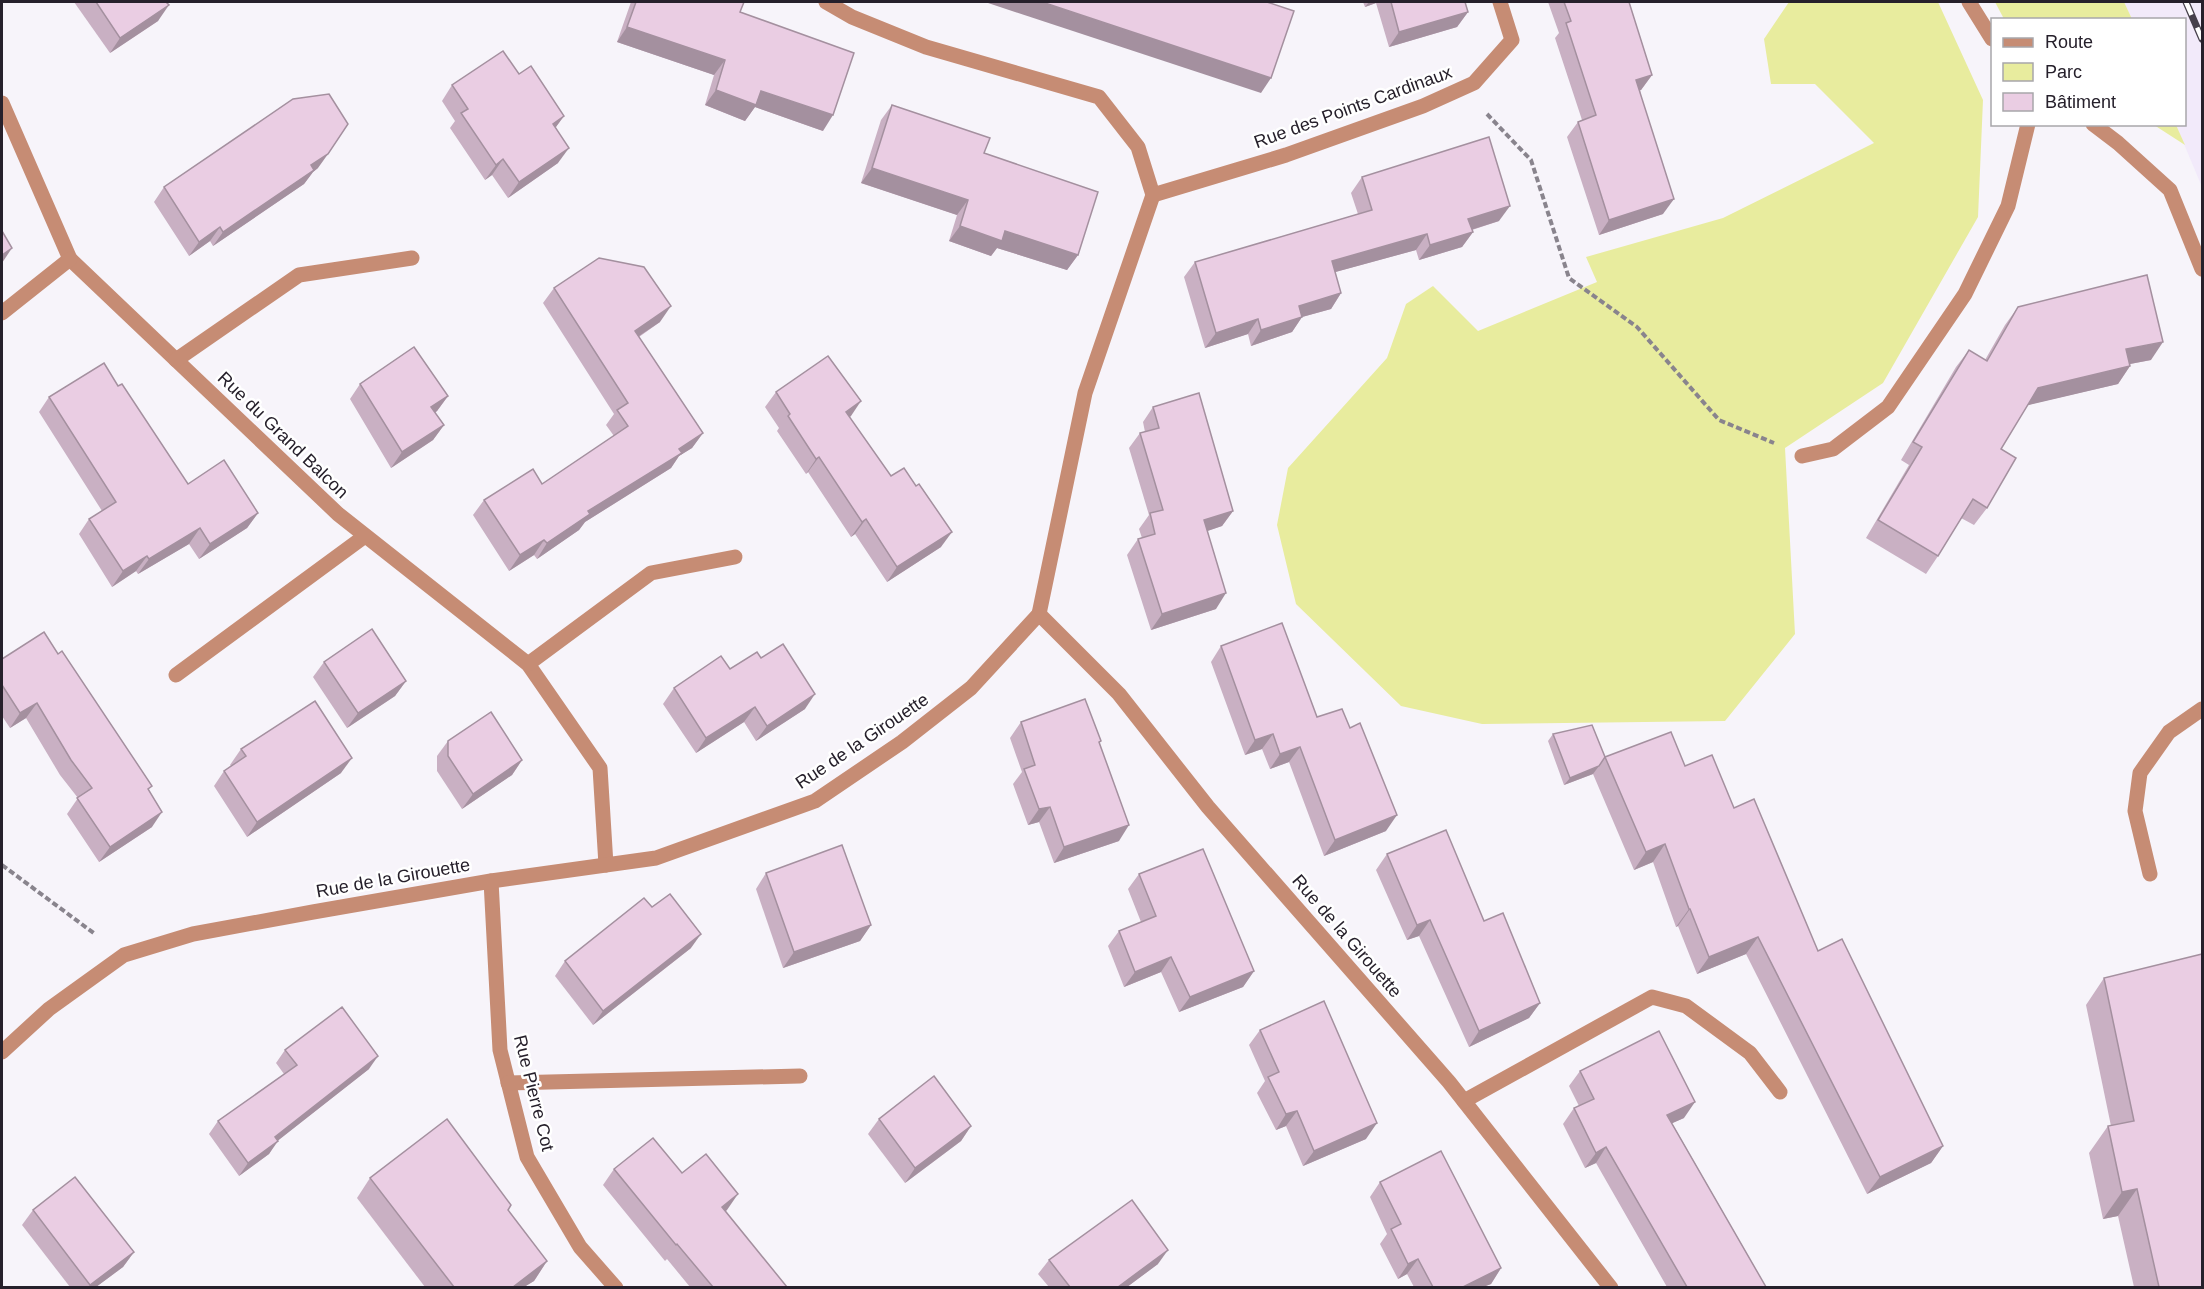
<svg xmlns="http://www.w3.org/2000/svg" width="2204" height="1289" font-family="Helvetica,sans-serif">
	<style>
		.built { fill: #f2eafa }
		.green { fill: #e8ec9e }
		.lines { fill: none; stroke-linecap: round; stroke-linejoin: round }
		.path { stroke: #89848d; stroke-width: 4; stroke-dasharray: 6 3; stroke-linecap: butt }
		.lane { stroke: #c68c74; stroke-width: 15 }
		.street { stroke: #c68c74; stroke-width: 15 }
		.rail-casing { stroke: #46404b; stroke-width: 7 }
		.rail { stroke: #fff; stroke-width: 4.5; stroke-dasharray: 14; stroke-linecap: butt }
		.wall { fill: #c9b0c3 }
		.shaded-wall { fill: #a4909f }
		.building { fill: #eacde3; stroke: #a4909f; stroke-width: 1.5 }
		.labels { text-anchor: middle; stroke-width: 5; stroke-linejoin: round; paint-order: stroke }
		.street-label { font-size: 18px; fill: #26202b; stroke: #fff }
	</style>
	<rect width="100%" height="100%" fill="#f7f4fa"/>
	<path class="built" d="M2124,2H2202V187L2176,125L2184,124V20L2132,19Z"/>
	<g class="green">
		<path d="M1789,2H1938L1983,100L1978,217L1883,383L1785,448L1795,634L1725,721L1482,724L1401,706L1296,604L1277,525L1288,468L1387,358L1406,304L1433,286L1478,331L1597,282L1586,257L1723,218L1874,143L1815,84H1771L1764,39Z"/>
		<path d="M1995,2H2124L2132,19H2004Z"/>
		<path d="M2154,125H2176L2185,145Z"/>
	</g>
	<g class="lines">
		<g class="path">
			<path d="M1487,114L1531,160L1569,278L1637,327L1719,420L1774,443"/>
			<path d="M2,865L95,934"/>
		</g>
		<path class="lane" d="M1802,456L1833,449L1888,407L1965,294L2008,206L2028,124"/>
		<g class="street">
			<path d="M826,2L852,17L926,47L1099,97L1138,147L1153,195L1085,393L1039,614"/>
			<path d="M1969,2L1992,39"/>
			<path d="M2,103L70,259L338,514L528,664L600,768L606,865"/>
			<path d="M2093,124L2118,143L2170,190L2202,269"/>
			<path d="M1153,195L1286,155L1423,106L1474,83L1512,40L1500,2"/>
			<path d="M2,313L70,259"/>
			<path d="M176,360L299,275L412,258"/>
			<path d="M528,664L651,573L735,557"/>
			<path d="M176,675L365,536"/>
			<path d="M2150,874L2135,811L2140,773L2169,732L2202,709"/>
			<path d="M491,881L500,1050L527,1157L580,1247L616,1288"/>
			<path d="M2,1052L49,1009L124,955L193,934L313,912L491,881L656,858L815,801L902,742L971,688L1039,614L1119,694L1208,807L1449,1082L1611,1288"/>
			<path d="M508,1083L800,1076"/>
			<path d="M1464,1101L1652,997L1686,1006L1750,1053L1780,1092"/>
		</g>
		<defs>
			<path id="rail" d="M2186,2L2202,39"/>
		</defs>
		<use href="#rail" class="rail-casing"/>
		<use href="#rail" class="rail"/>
	</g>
	<g class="wall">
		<path d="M74,2H166L158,21L110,53Z"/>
		<path d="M631,2H744L740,12L823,131L755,107L745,121L705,105L714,75L617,42Z"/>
		<path d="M1363,2H1465L1468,12L1457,27L1389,47L1376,3L1365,7Z"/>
		<path d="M1548,2H1629L1652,75L1641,90H1640L1663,214L1599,235L1567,137L1578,122L1582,120L1555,38L1559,33Z"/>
		<path d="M519,74L564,116L555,128L558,163L508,198L492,175L485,180L450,128L455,121L442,101L452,85Z"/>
		<path d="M892,105L984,153L1078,255L1067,270L997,248L991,256L949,241L957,215L861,183L881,120Z"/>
		<path d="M318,168L313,172L304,184L213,246L210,241L189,256L154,202L164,187Z"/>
		<path d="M1362,177L1499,221L1472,230L1473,232L1462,247L1419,260L1416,250L1335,272L1341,293L1331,309L1302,317L1292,332L1251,346L1248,334L1205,348L1184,277L1195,262L1358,214L1351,193Z"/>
		<path d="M554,288L660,322L639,337L703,433L692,448L679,456L671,468L585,522L579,530L537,559L534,555L509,571L473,515L484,500L542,484L614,436L606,425L614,414L543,303Z"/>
		<path d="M2018,307L2151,360L2130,364V366L2118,384L2027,405L2001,449L1987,508L1974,525L1961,518L1938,556L1926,574L1866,538L1909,465L1901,460L1956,367L1969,350L1985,360L2005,325Z"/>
		<path d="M360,384L448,396L437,411L435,413L444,425L433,440L391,468L350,399Z"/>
		<path d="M118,386L188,484L258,513L247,528L199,559L189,544L138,574L136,571L112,587L79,534L89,519L102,511L39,412L49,397Z"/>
		<path d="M776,392L851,416L849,417L941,547L887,582L855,534L851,537L808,472L806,474L777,431L779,428L765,407Z"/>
		<path d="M1153,407L1233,511L1222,526L1207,531L1216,609L1151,630L1127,555L1138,539L1142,538L1139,529L1149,515L1129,448L1140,433L1145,432L1143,422Z"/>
		<path d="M1221,646L1317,717L1386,831L1324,856L1289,762L1270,769L1262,749L1245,755L1211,662Z"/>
		<path d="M2,659L149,791L152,827L99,862L67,814L78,798L60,775L26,718L10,728L2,716Z"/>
		<path d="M324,662L406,681L395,696L347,728L313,677Z"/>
		<path d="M674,688L805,709L756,741L744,722L696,753L663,704Z"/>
		<path d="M1021,722L1101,741L1099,744L1119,841L1054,863L1039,822L1028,825L1013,784L1022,772L1010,738Z"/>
		<path d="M1553,734L1605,757L1685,766L1734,808L1818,951L1943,1146L1931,1163L1867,1194L1746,954L1697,974L1678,926L1676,927L1653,862L1634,870L1593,774L1564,785L1548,741Z"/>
		<path d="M448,741L522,760L512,775L462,809L437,771V756Z"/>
		<path d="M241,749L341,773L247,837L214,786L224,771L231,766L230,765Z"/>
		<path d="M1387,854L1484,921L1540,1003L1529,1018L1469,1047L1419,936L1407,940L1376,870Z"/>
		<path d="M766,873L871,925L860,941L783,968L756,889Z"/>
		<path d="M1139,874L1254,971L1243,987L1179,1012L1161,972L1124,987L1108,946L1119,931L1141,922L1128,889Z"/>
		<path d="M652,907L691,948L593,1025L555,976L565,961Z"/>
		<path d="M2104,978L2202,1287H2134L2118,1216L2103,1219L2089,1153L2108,1126H2111L2086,1005Z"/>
		<path d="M1260,1030L1366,1139L1303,1166L1286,1126L1276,1130L1257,1093L1265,1081L1249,1045Z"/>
		<path d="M285,1050L369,1069L277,1141L269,1154L239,1176L209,1134L218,1121L284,1074L276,1063Z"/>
		<path d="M1580,1071L1684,1118L1672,1123L1766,1287H1667L1596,1163L1585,1168L1563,1124L1574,1108L1579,1106L1569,1086Z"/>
		<path d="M879,1119L971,1126L961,1141L905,1183L868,1134Z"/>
		<path d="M614,1169L682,1173L727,1210L725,1211L787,1287H690L667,1259L665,1261L603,1185Z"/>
		<path d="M370,1178L547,1261L534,1281L524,1287H425L357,1198Z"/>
		<path d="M1380,1182L1501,1268L1491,1284L1483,1287H1414L1407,1274L1398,1279L1380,1244L1387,1234L1370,1197Z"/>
		<path d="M33,1210L134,1252L123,1267L96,1287H70L22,1225Z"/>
		<path d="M1049,1260L1158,1264L1127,1287H1049L1038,1274Z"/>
	</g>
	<g class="shaded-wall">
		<path d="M985,2H1042L1271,78L1261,93Z"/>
		<path d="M1369,2H1377L1376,3L1365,7Z"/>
		<path d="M169,5L158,21L110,53L120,38Z"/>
		<path d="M1468,12L1457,27L1389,47L1399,32Z"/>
		<path d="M627,27L725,60L714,75L617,42Z"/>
		<path d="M1652,75L1641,90L1626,96L1636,80Z"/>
		<path d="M716,90L761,91L833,115L823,131L755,107L745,121L705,105Z"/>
		<path d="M564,116L553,131V124Z"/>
		<path d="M569,148L558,163L508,198L519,182Z"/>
		<path d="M328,154L318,168L313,172L304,184L213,246L223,232L311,165Z"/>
		<path d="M503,159L492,175L485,180L496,165Z"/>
		<path d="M872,168L968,200L957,215L861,183Z"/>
		<path d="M1674,199L1663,214L1599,235L1609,220Z"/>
		<path d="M1510,206L1499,221L1458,234L1468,219Z"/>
		<path d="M960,226L1005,231L1078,255L1067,270L997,248L991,256L949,241Z"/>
		<path d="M220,227L210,241L189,256L199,242Z"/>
		<path d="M1473,232L1462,247L1419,260L1430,245Z"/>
		<path d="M1427,234L1416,250L1321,276L1332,261Z"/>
		<path d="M12,248L2,263V255Z"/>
		<path d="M1341,293L1331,309L1302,317L1292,332L1251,346L1261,330L1299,306Z"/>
		<path d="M671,306L660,322L624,346L635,331Z"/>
		<path d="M1258,319L1248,334L1205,348L1216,333Z"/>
		<path d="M2163,342L2151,360L2114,367L2126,349Z"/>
		<path d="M2130,366L2118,384L2025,406L2038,388Z"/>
		<path d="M448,396L437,411L420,423L431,407Z"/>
		<path d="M861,401L851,416L835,427L846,412Z"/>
		<path d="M444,425L433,440L391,468L402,452Z"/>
		<path d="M703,433L692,448L679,456L671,468L585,522L579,530L537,559L547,543L588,511Z"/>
		<path d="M819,457L808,472L806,474L816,459Z"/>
		<path d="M1233,511L1222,526L1193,536L1204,520Z"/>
		<path d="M258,513L247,528L199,559L210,544Z"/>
		<path d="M866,519L855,534L851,537L862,522Z"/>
		<path d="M200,528L189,544L138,574L149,559Z"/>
		<path d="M952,532L941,547L887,582L897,567Z"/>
		<path d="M544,540L534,555L509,571L520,555Z"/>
		<path d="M147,556L136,571L112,587L123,571Z"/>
		<path d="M1226,593L1216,609L1151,630L1162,614Z"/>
		<path d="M406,681L395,696L347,728L358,713Z"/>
		<path d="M815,694L805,709L756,741L767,726Z"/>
		<path d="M37,703L26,718L10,728L20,713Z"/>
		<path d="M755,707L744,722L696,753L706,738Z"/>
		<path d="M1273,734L1262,749L1245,755L1255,740Z"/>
		<path d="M1300,747L1289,762L1270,769L1280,754Z"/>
		<path d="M352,758L341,773L247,837L257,822Z"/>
		<path d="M522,760L512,775L462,809L473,794Z"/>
		<path d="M1599,766L1593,774L1564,785L1570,778Z"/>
		<path d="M1050,807L1039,822L1028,825L1039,809Z"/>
		<path d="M162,812L152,827L99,862L110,847Z"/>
		<path d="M1397,815L1386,831L1324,856L1335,840Z"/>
		<path d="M1129,825L1119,841L1054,863L1064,847Z"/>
		<path d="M1665,844L1653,862L1634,870L1646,852Z"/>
		<path d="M1689,909H1690L1678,926L1676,927Z"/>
		<path d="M1430,920L1419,936L1407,940L1417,925Z"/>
		<path d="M871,925L860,941L783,968L794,952Z"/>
		<path d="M701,934L691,948L593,1025L603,1011Z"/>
		<path d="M1758,937L1746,954L1697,974L1709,957Z"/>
		<path d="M1171,957L1161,972L1124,987L1135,972Z"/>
		<path d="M1254,971L1243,987L1179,1012L1190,997Z"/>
		<path d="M1540,1003L1529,1018L1469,1047L1479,1031Z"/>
		<path d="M378,1056L369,1069L266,1150L275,1137Z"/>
		<path d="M1695,1102L1684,1118L1657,1130L1667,1115Z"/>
		<path d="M1297,1111L1286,1126L1276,1130L1286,1114Z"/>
		<path d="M1377,1123L1366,1139L1303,1166L1314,1151Z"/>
		<path d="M971,1126L961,1141L905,1183L915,1168Z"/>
		<path d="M278,1141L269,1154L239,1176L248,1163Z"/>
		<path d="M1943,1146L1931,1163L1867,1194L1880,1177Z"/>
		<path d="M1606,1147L1596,1163L1585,1168L1596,1153Z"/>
		<path d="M2137,1189L2118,1216L2103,1219L2122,1192Z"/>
		<path d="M738,1194L727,1210L711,1223L722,1207Z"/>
		<path d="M1168,1250L1158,1264L1127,1287H1118Z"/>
		<path d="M134,1252L123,1267L96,1287H88L90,1285Z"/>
		<path d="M1418,1259L1407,1274L1398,1279L1408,1264Z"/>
		<path d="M547,1261L534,1281L524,1287H512Z"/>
		<path d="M1501,1268L1491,1284L1483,1287H1463Z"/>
	</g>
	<g class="building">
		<path d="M96,2H166L169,5L120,38Z"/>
		<path d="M636,2H744L740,12L854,53L833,115L761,91L756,105L716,90L725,60L627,27Z"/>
		<path d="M1042,2H1267L1294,11L1271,78Z"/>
		<path d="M1391,2H1465L1468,12L1399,32Z"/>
		<path d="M1564,2H1629L1652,75L1636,80L1674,199L1609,220L1578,122L1596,115L1566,23L1571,21Z"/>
		<path d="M503,51L519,74L531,66L564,116L553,124L569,148L519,182L503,159L496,165L461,113L468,109L452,85Z"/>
		<path d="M329,94L348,124L328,154L311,165L314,170L223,232L220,227L199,242L164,187L293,99Z"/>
		<path d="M892,105L990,138L984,153L1098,192L1078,255L1005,231L1002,241L960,226L968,200L872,168Z"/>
		<path d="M1489,137L1510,206L1468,219L1473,232L1430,245L1427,234L1332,261L1341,293L1299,306L1302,317L1261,330L1258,319L1216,333L1195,262L1372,210L1362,177Z"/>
		<path d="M2,231L12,248L2,255Z"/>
		<path d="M599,258L644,267L671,306L635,331L703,433L679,449L682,453L588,511L590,514L547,543L544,540L520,555L484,500L533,469L542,484L628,426L617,410L628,403L554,288Z"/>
		<path d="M2147,275L2163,342L2126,349L2130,366L2038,388L2001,449L2016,458L1987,508L1973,499L1938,556L1878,520L1922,447L1913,442L1969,350L1987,361L2018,307Z"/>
		<path d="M414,347L448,396L431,407L444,425L402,452L360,384Z"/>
		<path d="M828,356L861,401L846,412L891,476L904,468L916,486L919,484L952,532L897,567L866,519L862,522L819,457L816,459L788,416L790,414L776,392Z"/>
		<path d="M104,363L118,386L122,384L188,484L224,460L258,513L210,544L200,528L149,559L147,556L123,571L89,519L116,502L49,397Z"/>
		<path d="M1199,393L1233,511L1204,520L1226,593L1162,614L1138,539L1155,534L1150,513L1163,510L1140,433L1159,428L1153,407Z"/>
		<path d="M1282,623L1317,717L1342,709L1350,728L1360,723L1397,815L1335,840L1300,747L1280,754L1273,734L1255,740L1221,646Z"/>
		<path d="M372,629L406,681L358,713L324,662Z"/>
		<path d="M44,632L58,654L62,651L152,786L148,789L162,812L110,847L77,798L92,788L71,760L37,703L20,713L2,685V659Z"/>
		<path d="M783,644L815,694L767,726L755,707L706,738L674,688L721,656L730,669L757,652L761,658Z"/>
		<path d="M1085,699L1101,741L1099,742L1129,825L1064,847L1050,807L1039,809L1024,769L1035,765L1021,722Z"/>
		<path d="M315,701L352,758L257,822L224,771L246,756L241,749Z"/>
		<path d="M491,712L522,760L473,794L448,756V741Z"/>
		<path d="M1592,725L1605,757L1599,766L1570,778L1553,734Z"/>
		<path d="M1671,732L1685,766L1712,755L1734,808L1754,799L1818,951L1842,939L1943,1146L1880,1177L1758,937L1709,957L1690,909H1689L1665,844L1646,852L1605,757Z"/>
		<path d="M1446,830L1484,921L1503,913L1540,1003L1479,1031L1430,920L1417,925L1387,854Z"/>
		<path d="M842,845L871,925L794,952L766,873Z"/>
		<path d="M1203,849L1254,971L1190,997L1171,957L1135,972L1119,931L1156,916L1139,874Z"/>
		<path d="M670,894L701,934L603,1011L565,961L644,898L652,907Z"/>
		<path d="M2202,954V1287H2159L2137,1189L2122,1192L2108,1126L2134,1121L2104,978Z"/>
		<path d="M1324,1001L1377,1123L1314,1151L1297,1111L1286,1114L1268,1077L1279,1072L1260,1030Z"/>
		<path d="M342,1007L378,1056L275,1137L278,1141L248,1163L218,1121L297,1065L285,1050Z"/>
		<path d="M1659,1031L1695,1102L1667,1115L1766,1287H1687L1606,1147L1596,1153L1574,1108L1594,1099L1580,1071Z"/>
		<path d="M934,1076L971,1126L915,1168L879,1119Z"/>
		<path d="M447,1119L511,1205L508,1210L547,1261L513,1287H454L370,1178Z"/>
		<path d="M653,1138L682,1173L706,1154L738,1194L722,1207L787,1287H713L677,1244L676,1245L614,1169Z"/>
		<path d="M1441,1151L1501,1268L1463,1287H1433L1418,1259L1408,1264L1391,1229L1401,1224L1380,1182Z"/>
		<path d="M75,1177L134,1252L90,1285L33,1210Z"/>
		<path d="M1132,1200L1168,1250L1118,1287H1070L1049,1260Z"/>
	</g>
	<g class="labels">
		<g class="street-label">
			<text transform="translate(1353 107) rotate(-20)" y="6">Rue des Points Cardinaux</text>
			<text transform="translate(283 435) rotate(44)" y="6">Rue du Grand Balcon</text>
			<text transform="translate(862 741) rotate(-34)" y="6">Rue de la Girouette</text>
			<text transform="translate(393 878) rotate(-10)" y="6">Rue de la Girouette</text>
			<text transform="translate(1347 936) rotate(49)" y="6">Rue de la Girouette</text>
			<text transform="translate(534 1093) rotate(76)" y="6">Rue Pierre Cot</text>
		</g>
	</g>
	<rect width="2204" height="1289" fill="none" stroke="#26202b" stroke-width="6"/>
	<rect x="1991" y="18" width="195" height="108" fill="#ffffff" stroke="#a8a6aa" stroke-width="1.5"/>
	<rect x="2003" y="38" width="30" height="9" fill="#c68c74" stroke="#a8a6aa" stroke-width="1.5"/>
	<text x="2045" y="48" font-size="18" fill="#26202b">Route</text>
	<rect x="2003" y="63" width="30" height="18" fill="#e8ec9e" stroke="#a8a6aa" stroke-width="1.5"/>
	<text x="2045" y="78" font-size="18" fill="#26202b">Parc</text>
	<rect x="2003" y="93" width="30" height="18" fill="#eacde3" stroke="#a8a6aa" stroke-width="1.5"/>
	<text x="2045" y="108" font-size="18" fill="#26202b">Bâtiment</text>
</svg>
